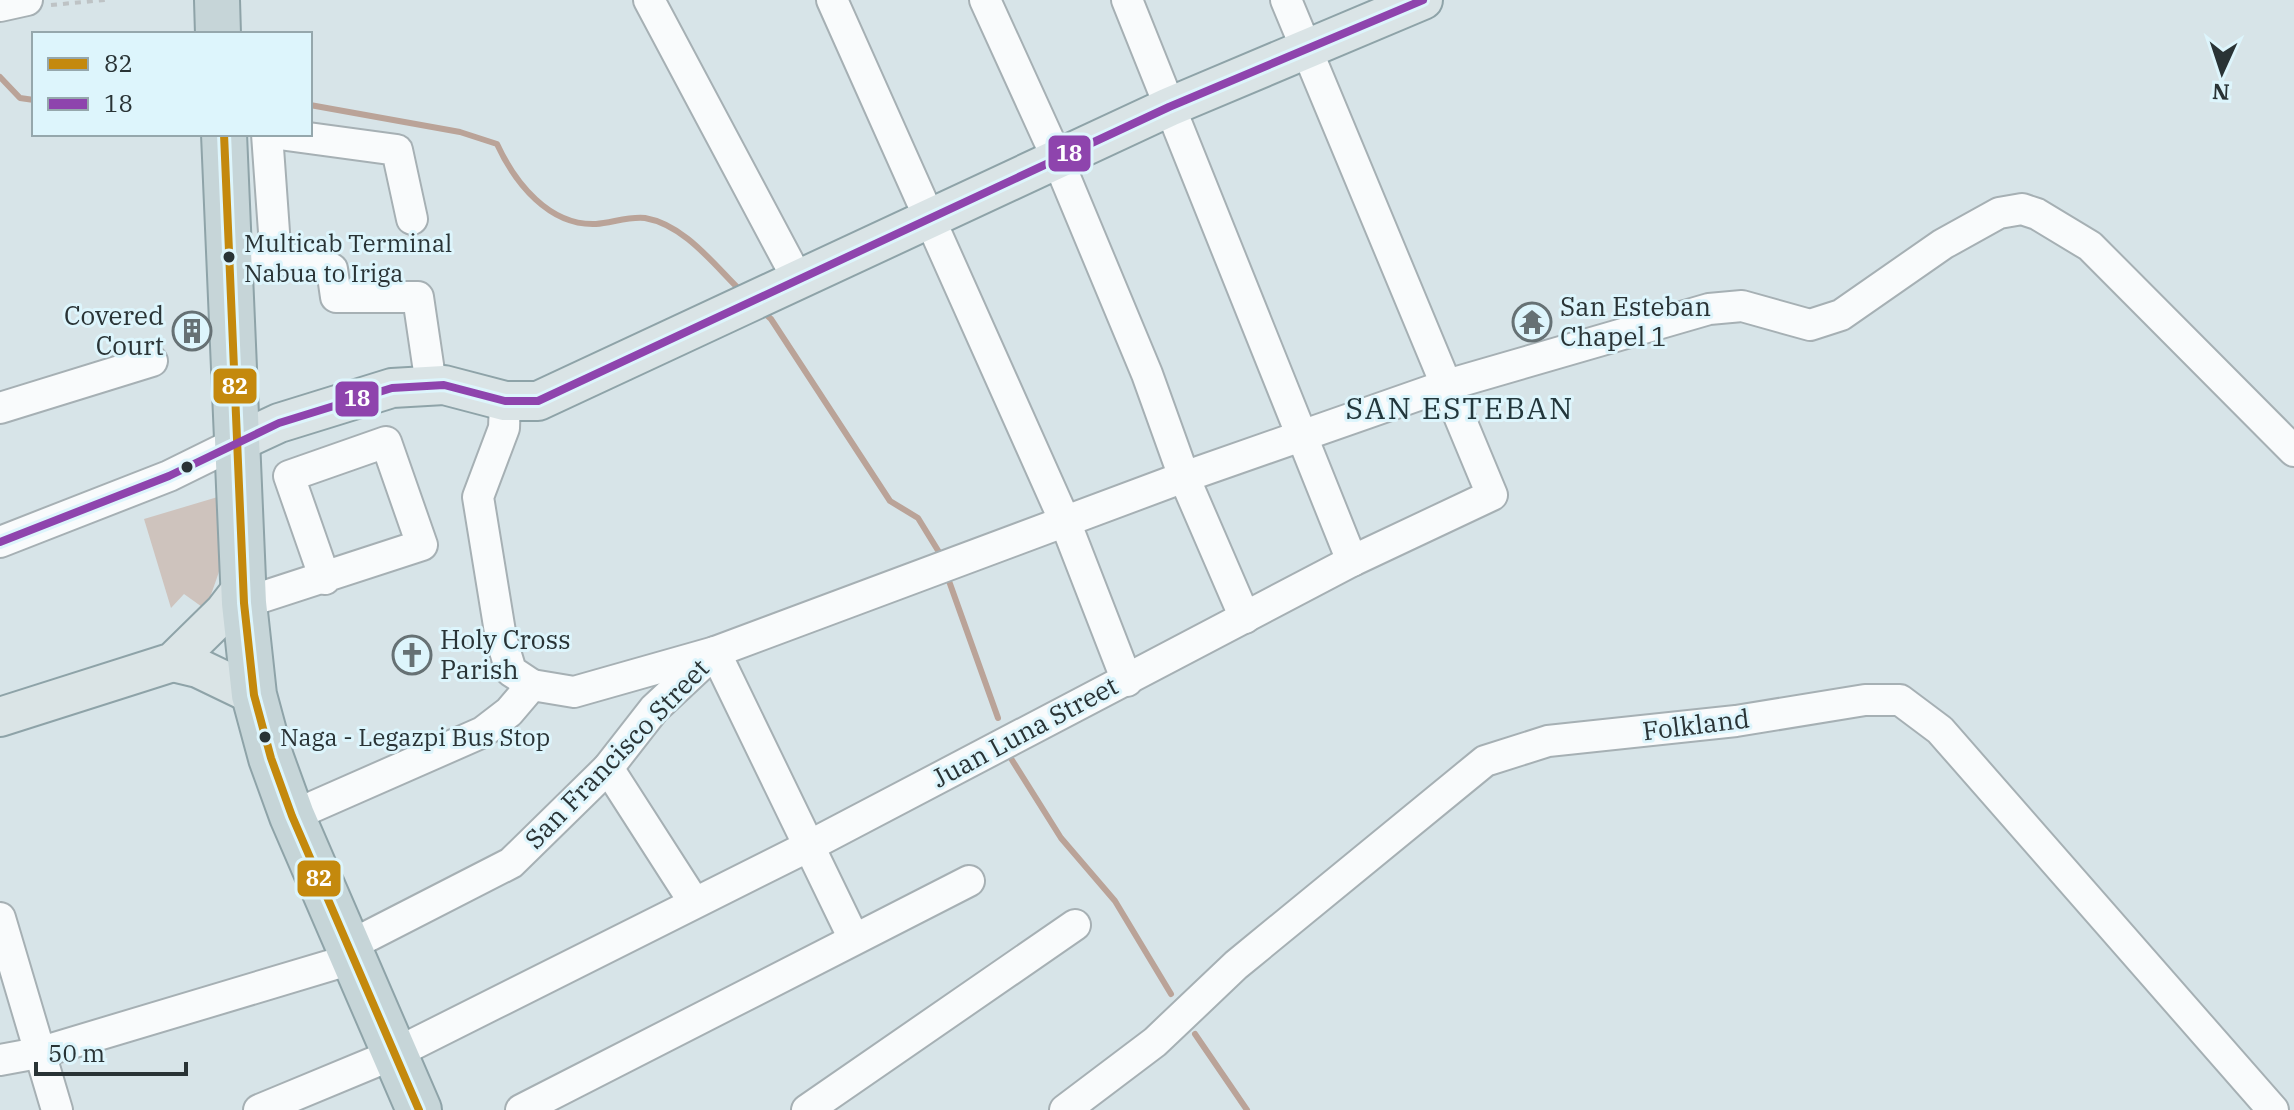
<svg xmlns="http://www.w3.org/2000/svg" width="2294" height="1110" font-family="'IBM Plex Serif',serif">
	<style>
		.green { fill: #cec3bd }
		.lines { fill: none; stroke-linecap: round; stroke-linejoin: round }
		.stream { stroke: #baa398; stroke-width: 6 }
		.minor-casing { stroke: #a6b0b4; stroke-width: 34 }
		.major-casing { stroke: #8ea3a8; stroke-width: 42 }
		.highway-casing { stroke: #8ea3a8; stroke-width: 48 }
		.path { stroke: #bec3c5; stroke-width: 4; stroke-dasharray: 6 6; stroke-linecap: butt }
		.minor { stroke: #f9fbfc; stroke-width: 30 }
		.major { stroke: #dae4e6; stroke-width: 38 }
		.highway { stroke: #c6d5d8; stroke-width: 44 }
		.bus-1-casing { stroke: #ddf5fc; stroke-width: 14 }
		.bus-2-casing { stroke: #ddf5fc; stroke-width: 14 }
		.bus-1 { stroke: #c4890d; stroke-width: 8 }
		.bus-2 { stroke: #8e44ad; stroke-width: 8 }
		.bus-dot { fill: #293335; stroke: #ddf5fc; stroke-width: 3 }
		.labels { text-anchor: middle; stroke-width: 6; stroke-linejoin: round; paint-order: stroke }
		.bus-label { font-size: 24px; fill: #293335; stroke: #ddf5fc; text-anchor: start }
		.poi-label { font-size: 26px; fill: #293335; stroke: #ddf5fc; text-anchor: start }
		.street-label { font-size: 26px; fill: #293335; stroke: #ddf5fc }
		.quarter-label { font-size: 30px; letter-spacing: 2px; fill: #23373c; stroke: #ddf5fc }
		.line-badge { stroke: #ddf5fc; stroke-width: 3 }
		.badge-label { font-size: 22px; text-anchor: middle; font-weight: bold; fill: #fff }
	</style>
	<rect width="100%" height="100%" fill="#d7e4e8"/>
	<path class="green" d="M221,496C237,526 218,579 205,609L184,594L171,608L144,519Z"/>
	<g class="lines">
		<g class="stream">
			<path d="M0,77L20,98L34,100"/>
			<path d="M310,105L460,132L497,144C515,183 549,226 596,224C611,223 630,216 645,218C685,225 714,265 742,292"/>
			<path d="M761,310L771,319L890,501L918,518L942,557"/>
			<path d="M949,581L998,718"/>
			<path d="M1012,760L1061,838L1115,901L1171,994"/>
			<path d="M1195,1034L1247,1110"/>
		</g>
		<defs>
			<g id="minor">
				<path d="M649,0L797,278"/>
				<path d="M832,0L1066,524L1127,681"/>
				<path d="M985,0L1057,158L1147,374L1184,477L1245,618"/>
				<path d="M1127,0L1352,561"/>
				<path d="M0,6L27,0"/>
				<path d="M279,134L397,150L412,219"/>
				<path d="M276,260H317L332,269L336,297H418L431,385"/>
				<path d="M231,262L276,260L267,134"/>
				<path d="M505,401L504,428L478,497L501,638L511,671L532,685"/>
				<path d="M0,408L152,361"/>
				<path d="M0,542L169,476L238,442"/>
				<path d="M244,603L422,545L386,442L289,476L325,579"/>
				<path d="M608,768L694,902"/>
				<path d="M292,816L483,732L509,712L532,685L574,692L715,652L1184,477L1447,385L1709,309L1742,306L1810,325L1841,315L1943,244L1999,213L2022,209L2037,214L2090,246L2294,451"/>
				<path d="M0,918L57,1110"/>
				<path d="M349,946L511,863L608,768L654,709L715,652L854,939"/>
				<path d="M0,1060L38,1053L355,958"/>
				<path d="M259,1110L394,1054L809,846L1352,561L1492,495L1286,0"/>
				<path d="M521,1110L969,881"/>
				<path d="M807,1110L1075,925"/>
				<path d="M1065,1110L1155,1042L1236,965L1485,761L1548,741L1736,721L1865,700H1900L1940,730L2273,1110"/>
			</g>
			<g id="major">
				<path d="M238,442L279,423L392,388L444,385L505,401H538L1169,107L1423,0"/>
				<path d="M173,662L198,668L254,695"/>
				<path d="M0,717L173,662L224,612L244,586"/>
			</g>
			<g id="highway">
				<path d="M217,0L218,34"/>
				<path d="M224,134L244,603L254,695L271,758L292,816L419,1110"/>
			</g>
		</defs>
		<use href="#minor" class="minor-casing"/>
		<use href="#major" class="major-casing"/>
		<use href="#highway" class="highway-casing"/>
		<path class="path" d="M51,5L105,0"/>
		<use href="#minor" class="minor"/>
		<use href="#major" class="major"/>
		<use href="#highway" class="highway"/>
		<defs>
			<path id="bus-1" d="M224,134L244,603L254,695L271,758L292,816L419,1110"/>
			<path id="bus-2" d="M0,542L169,476L279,423L392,388L444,385L505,401H538L1169,107L1423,0"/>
		</defs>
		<use href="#bus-1" class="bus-1-casing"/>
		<use href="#bus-2" class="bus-2-casing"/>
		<use href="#bus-1" class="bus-1"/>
		<use href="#bus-2" class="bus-2"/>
	</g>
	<defs>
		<symbol id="temple-ring" viewBox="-11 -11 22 22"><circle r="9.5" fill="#ddf5fc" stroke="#667174" stroke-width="1.5"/><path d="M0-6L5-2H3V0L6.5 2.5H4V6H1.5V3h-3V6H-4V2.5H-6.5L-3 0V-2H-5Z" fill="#667174"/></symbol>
		<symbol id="building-ring" viewBox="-11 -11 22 22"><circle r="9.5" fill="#ddf5fc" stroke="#667174" stroke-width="1.5"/><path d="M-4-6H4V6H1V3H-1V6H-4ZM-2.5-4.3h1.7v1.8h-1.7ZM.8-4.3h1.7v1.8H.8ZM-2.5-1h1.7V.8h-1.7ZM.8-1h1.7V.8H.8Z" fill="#667174"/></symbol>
		<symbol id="church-ring" viewBox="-11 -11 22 22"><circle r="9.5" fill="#ddf5fc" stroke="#667174" stroke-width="1.5"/><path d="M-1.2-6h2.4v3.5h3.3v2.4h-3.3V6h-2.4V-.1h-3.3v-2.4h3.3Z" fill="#667174"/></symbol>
	</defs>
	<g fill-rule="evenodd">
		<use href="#temple-ring" x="1510" y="300" width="44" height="44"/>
		<use href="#building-ring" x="170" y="309" width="44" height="44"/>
		<use href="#church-ring" x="390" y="633" width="44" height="44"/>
	</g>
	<g class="bus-dot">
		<circle cx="229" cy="257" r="7"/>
		<circle cx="187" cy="467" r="7"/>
		<circle cx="265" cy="737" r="7"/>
	</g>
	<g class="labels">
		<g class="bus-label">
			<text x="244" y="252">Multicab Terminal<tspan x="244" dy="30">Nabua to Iriga</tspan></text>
			<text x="280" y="746">Naga - Legazpi Bus Stop</text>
		</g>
		<g class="poi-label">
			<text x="1560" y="316">San Esteban<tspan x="1560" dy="30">Chapel 1</tspan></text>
			<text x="164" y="325" text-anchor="end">Covered<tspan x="164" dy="30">Court</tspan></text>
			<text x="440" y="649">Holy Cross<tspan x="440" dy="30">Parish</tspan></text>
		</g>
		<g class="street-label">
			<text transform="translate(1696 725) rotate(-7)" y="9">Folkland</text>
			<text transform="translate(1025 732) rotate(-28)" y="9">Juan Luna Street</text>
			<text transform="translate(617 754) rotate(-46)" y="9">San Francisco Street</text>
		</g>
		<g class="quarter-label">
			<text x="1460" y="419">SAN ESTEBAN</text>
		</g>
	</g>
	<g class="line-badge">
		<rect x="1047" y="134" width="45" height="39" rx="8" fill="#8e44ad"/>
		<rect x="212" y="367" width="46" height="38" rx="8" fill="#c4890d"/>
		<rect x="334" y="380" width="46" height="38" rx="8" fill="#8e44ad"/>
		<rect x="296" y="859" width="46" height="39" rx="8" fill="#c4890d"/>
	</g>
	<g class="badge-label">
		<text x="1069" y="161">18</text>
		<text x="235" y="394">82</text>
		<text x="357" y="406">18</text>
		<text x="319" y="886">82</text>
	</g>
	<rect x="32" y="32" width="280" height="104" fill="#ddf5fc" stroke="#95a7ac" stroke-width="2"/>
	<rect x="48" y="58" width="40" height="12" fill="#c4890d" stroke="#95a7ac" stroke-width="2"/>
	<text x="104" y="72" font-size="24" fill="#293335">82</text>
	<rect x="48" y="98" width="40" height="12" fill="#8e44ad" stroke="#95a7ac" stroke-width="2"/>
	<text x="104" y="112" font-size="24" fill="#293335">18</text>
	<g transform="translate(2222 72) rotate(183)" stroke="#ddf5fc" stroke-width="6" paint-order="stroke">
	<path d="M0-6L14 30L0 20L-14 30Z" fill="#293335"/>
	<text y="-12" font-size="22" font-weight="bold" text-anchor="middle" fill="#293335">N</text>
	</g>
	<path d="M36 1062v12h150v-12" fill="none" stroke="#293335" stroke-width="4"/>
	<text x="48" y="1062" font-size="24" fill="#293335" stroke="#ddf5fc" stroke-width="6" paint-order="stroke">50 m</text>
</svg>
